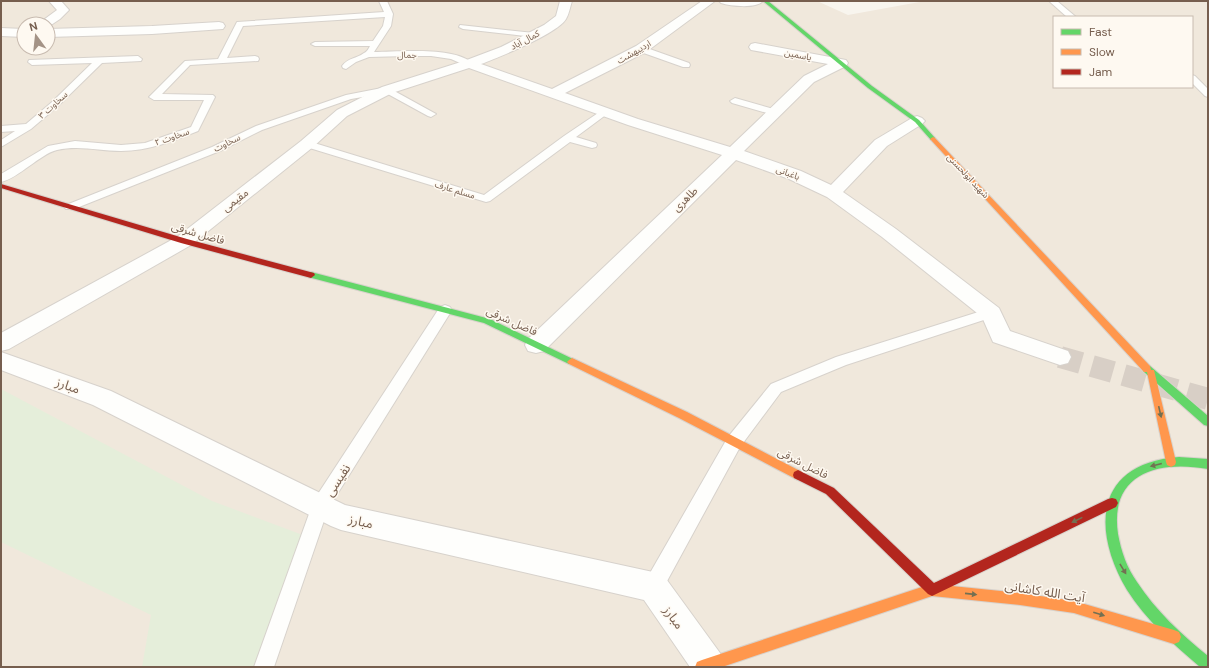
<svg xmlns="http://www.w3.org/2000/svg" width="1209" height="668" font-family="'DM Sans','Noto Sans Arabic',sans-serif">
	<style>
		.residential { fill: #f0e8dc; fill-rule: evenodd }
		.green { fill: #e5eeda }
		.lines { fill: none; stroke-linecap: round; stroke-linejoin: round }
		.street-tunnel { stroke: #d8cfc6; stroke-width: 22; stroke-dasharray: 22 11; stroke-linecap: butt }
		.lane-casing { stroke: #d7d2cc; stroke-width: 2 }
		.street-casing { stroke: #d7d2cc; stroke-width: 2 }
		.fast-casing { stroke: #d8d2cc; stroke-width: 2 }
		.slow-casing { stroke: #d8d2cc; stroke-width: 2 }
		.jam-casing { stroke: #d8d2cc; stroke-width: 2 }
		.lane { fill: #fefefc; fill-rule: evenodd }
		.street { fill: #fefefc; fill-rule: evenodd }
		.fast { fill: #63d668; fill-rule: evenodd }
		.slow { fill: #ff974d; fill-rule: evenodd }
		.jam { fill: #b3261e; fill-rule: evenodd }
		.oneway { fill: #737052 }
		.labels { text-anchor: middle; stroke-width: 3; stroke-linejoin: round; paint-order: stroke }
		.far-street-label { font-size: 9px; fill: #765e4e; stroke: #fef9f1 }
		.street-label { font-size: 11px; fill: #765e4e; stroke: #fef9f1 }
		.near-street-label { font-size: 13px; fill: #765e4e; stroke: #fef9f1 }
	</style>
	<rect width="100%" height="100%" fill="#f8f5ee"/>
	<path class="residential" d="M1,1H817L848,15L925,1H1208V667H1ZM1054,17H1192V87H1054ZM24,24H48V48H24Z"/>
	<path class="green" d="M1,389L212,501L316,540L260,667H142L151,615L1,542Z"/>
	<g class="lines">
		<path class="street-tunnel" d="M1060,357L1208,399"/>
		<defs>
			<g id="lane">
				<path d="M379,1H387L393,14L391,26L374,52C397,52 456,46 473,64L469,67L451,59L431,56H408L369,57L356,62L346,69L343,68L342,66C349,57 356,59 364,53C367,52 369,48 370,46H315L311,44L315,42L373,41L383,26L385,17L243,26L227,58L255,56L258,57L259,59L258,61L190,65L162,94L213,95L215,97L198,131C173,141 149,151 121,151C99,151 79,145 57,150C40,154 19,178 1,182V174L48,146L75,141L121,145L145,143L191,127L204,100H154L149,97L185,61L218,59L237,22L384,12Z"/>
				<path d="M1049,1H1057L1076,17H1067Z"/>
				<path d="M460,25L534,33L538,35L534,37L463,29L459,27Z"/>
				<path d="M638,47H644L689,63L690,65L689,67H683L638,51Z"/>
				<path d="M138,56L142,59L141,61L102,63L58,106L31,129L1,147V140L15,131L1,132V126L26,124L52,102L92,63L32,65L28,62L29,60Z"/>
				<path d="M1192,75L1195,76L1208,89V97L1205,96L1192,83Z"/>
				<path d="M387,87L436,114L431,117L428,116L386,93L351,99L262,130L220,151L74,209H66L64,207L66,205L212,147L256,126L346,95Z"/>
				<path d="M735,98L777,110L779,112L774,115L732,103L730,101Z"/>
				<path d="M604,109L609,112L607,114L576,137L596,143L597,145L596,147L592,148L570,142L490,201L486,202L303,146L302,144L303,142H311L484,195L564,136Z"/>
				<path d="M445,305L450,307L452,310L328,509L274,667H254L314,500L440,307Z"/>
				<path d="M991,308L996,310L998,313L996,316L846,365L781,392L740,447L660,594L653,596L646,594L643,587L646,580L728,437L771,384L836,357Z"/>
			</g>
			<g id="street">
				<path d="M49,1H61L69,10L60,19L48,27V24H38L57,10Z"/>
				<path d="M560,1H572C570,7 569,14 566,19C557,34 499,57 481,64L552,89L636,46L702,1H715L646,52L565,93L638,119L730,147L804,76L828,64L751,50L749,47L751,44L755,43L846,60L848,63L846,66L814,82L744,151L801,171L831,185L875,140L912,118L917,116L922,118L925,121L922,124L887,146L843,192L896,229L999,308L1010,331L1068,351L1071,357L1068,363L1060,365L993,342L982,317L882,237L827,197L789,179L736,160L544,351L536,353L528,351L525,345L528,339L722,155L628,125L469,68L392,93L347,116L313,147L191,245L9,349L1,351V333L177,237L301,141L337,110L382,87L464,61L501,47L544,25L556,16Z"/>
				<path d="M719,1H763C756,9 730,6 721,3Z"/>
				<path d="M219,22L223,23L225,26L223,29L152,34L48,37V29L152,26Z"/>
				<path d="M1,28L24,29V37L1,36Z"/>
				<path d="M1,352L111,391L345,505L653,572L664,576L720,653L724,665V667H690L644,600L341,530L331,526L93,405L1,370Z"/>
			</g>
			<g id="fast">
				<path d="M763,1H768L872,86L919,120L935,138V140H931L915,122L868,88Z"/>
				<path d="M311,272L490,319L575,360L577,362L575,364H569L484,323L308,277L307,275L308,273Z"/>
				<path d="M1147,365L1150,366L1208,416V426L1204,425L1144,372L1142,369L1144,366Z"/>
				<path d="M1179,457L1208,459V469C1158,460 1109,473 1118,534C1121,551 1127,568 1137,582C1156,611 1181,634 1208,656V667H1200C1173,644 1146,620 1127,590C1091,529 1095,463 1179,457Z"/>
			</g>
			<g id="slow">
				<path d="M933,137L935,138L1150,366L1151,370H1154L1176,462L1175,465L1171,467L1167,465L1166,462L1147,372H1144L931,140L930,139Z"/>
				<path d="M572,358L687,412L802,472L803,475L802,478L798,480L794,478L679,418L569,364L567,362L569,360Z"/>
				<path d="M937,582L942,585L1020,593L1074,601L1174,630L1179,632L1181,637L1179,642L1174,644L1074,613L1020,605L932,596L722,667H695L697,662L702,660Z"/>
			</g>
			<g id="jam">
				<path d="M1,184L187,239L314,273L315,275L311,278L181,243L1,188Z"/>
				<path d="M798,470L834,488L934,583L1108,499L1112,498L1116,499L1118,503L1116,507L932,596L928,594L826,494L794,478L793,475L794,472Z"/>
			</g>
		</defs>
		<use href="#lane" class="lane-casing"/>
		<use href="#street" class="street-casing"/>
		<use href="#fast" class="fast-casing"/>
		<use href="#slow" class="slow-casing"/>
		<use href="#jam" class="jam-casing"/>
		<use href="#lane" class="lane"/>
		<use href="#street" class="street"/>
		<use href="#fast" class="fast"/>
		<use href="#slow" class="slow"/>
		<use href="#jam" class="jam"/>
	</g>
	<defs><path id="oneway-solid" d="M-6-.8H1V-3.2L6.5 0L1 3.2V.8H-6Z"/></defs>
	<g class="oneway">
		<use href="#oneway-solid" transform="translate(1160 412) rotate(77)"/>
		<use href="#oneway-solid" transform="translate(1156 465) rotate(166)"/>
		<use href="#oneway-solid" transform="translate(1077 520) rotate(154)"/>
		<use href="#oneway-solid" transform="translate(1123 569) rotate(59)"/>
		<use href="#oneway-solid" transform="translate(971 594) rotate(6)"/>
		<use href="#oneway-solid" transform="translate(1099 614) rotate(17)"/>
	</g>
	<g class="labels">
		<g class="far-street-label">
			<text transform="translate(525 40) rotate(-28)" y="3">کمال آباد</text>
			<text transform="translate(634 52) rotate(-30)" y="3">اردیبهشت</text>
			<text transform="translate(407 55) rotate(-1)" y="3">جمال</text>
			<text transform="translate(798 55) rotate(11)" y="3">یاسمین</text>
			<text transform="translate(53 105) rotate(-42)" y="3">سخاوت ۳</text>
			<text transform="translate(172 137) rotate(-19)" y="3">سخاوت ۲</text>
			<text transform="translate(227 143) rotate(-26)" y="3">سخاوت</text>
			<text transform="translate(788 173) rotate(21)" y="3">باغبانی</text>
			<text transform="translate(968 176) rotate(47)" y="3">شهید ابولحسنی</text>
			<text transform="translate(455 190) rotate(17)" y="3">مسلم عارف</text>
		</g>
		<g class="street-label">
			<text transform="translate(685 199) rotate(-44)" y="4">طاهری</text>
			<text transform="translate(235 200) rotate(-38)" y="4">مقیمی</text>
			<text transform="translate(198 233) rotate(16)" y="4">فاضل شرقی</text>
			<text transform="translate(512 321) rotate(24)" y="4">فاضل شرقی</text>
			<text transform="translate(803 463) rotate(27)" y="4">فاضل شرقی</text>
		</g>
		<g class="near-street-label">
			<text transform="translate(68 385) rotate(20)" y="5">مبارز</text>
			<text transform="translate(337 480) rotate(-57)" y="5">نفیسی</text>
			<text transform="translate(361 521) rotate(13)" y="5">مبارز</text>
			<text transform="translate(1045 591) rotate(9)" y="5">آیت الله کاشانی</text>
			<text transform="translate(674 617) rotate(54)" y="5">مبارز</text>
		</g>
	</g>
	<rect width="1209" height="668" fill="none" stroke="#765e4e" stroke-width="4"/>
	<rect x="1053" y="16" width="140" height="72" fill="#fef9f1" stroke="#c8bbb0"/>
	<rect x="1061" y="29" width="20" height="6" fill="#63d668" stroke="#c8bbb0"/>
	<text x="1089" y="36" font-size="12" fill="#765e4e">Fast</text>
	<rect x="1061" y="49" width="20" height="6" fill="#ff974d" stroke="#c8bbb0"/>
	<text x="1089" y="56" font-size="12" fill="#765e4e">Slow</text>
	<rect x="1061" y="69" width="20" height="6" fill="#b3261e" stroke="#c8bbb0"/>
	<text x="1089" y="76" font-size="12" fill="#765e4e">Jam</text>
	<g transform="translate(36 36) rotate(345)"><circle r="19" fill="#fef9f1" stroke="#c8bbb0"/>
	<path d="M0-3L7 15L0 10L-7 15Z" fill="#a49386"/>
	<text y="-6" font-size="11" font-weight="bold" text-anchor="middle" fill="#765e4e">N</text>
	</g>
</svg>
